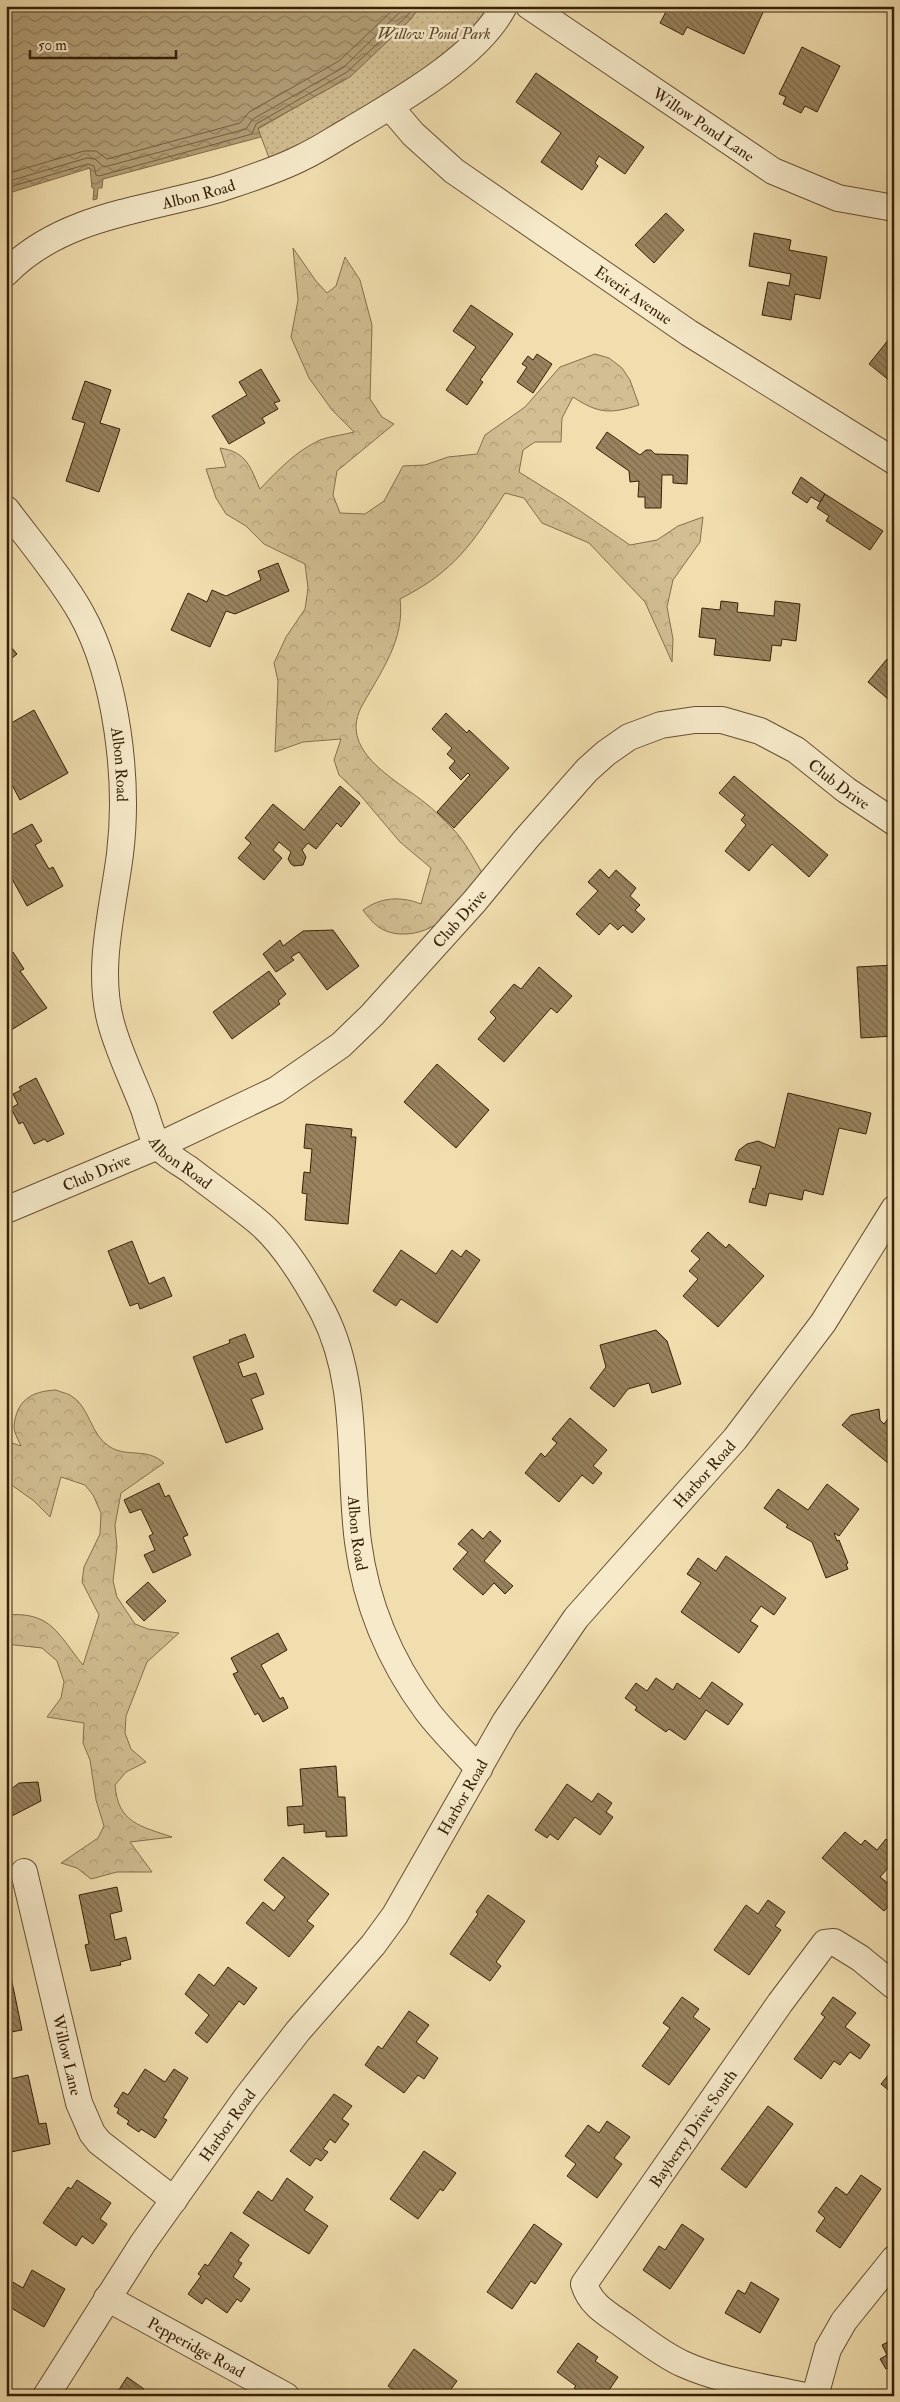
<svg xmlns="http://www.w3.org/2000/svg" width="900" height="2402" font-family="'IM FELL Double Pica',serif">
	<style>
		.grass { fill: url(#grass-dots); stroke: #84704d }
		.forest { fill: url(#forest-crowns); stroke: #84704d }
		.water { fill: url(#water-waves); stroke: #816c4a }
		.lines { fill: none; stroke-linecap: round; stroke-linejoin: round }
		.shore { stroke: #74603f; stroke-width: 1 }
		.building { fill: url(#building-back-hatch); stroke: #372108 }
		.minor-casing { stroke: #665032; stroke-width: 28 }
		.minor { stroke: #f6eaca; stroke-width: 26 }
		.labels { text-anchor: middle; stroke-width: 5; stroke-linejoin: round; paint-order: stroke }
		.park-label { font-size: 16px; font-style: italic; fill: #5e482a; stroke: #f6eaca }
		.street-label { font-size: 16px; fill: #372108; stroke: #f6eaca }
	</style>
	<defs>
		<pattern id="grass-dots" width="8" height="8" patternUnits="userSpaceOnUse" patternTransform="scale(1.25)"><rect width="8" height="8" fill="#d1be92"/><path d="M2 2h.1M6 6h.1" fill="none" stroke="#b4a37c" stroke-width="1.8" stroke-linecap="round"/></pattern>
		<pattern id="forest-crowns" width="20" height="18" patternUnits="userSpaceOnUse" patternTransform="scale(1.25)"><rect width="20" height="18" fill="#d1be92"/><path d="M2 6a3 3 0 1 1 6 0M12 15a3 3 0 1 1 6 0" fill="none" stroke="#b4a37c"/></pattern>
		<pattern id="water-waves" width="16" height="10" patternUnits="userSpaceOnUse" patternTransform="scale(1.25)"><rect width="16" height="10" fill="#b29e76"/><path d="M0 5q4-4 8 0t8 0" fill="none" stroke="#92805f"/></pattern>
		<pattern id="building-back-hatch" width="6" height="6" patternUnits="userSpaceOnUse" patternTransform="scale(1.25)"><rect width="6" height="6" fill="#98835e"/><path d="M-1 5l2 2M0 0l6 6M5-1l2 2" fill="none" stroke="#7d6b4c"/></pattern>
	</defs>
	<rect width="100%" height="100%" fill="#f1deae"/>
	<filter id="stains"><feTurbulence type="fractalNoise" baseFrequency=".004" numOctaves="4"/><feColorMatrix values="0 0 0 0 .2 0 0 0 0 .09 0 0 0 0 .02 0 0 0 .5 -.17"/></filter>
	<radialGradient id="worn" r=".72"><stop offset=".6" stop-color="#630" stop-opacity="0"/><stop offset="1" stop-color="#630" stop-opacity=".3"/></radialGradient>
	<path class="grass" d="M420,6H493L424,78L271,163L258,129L350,76L411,19Z"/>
	<g class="forest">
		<path d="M293,248L316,281L327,293L336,286L345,257L360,280L372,325L370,399L382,417L394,424L337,471L333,495L340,513L365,514L384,501L403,466L425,465L448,457L477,454L485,435L525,407L560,367L595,354L609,358L622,368L630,380L639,405C610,414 599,414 573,397L562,418L561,442H535L523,450L519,472L564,500L630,545L657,540L678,526L703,517L700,542L673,580L667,607L673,639L672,662L645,602L589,543L542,523L524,498L505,493C472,544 455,571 400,599C405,639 382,670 363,704C336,750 395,779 424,802C434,809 443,820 452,828C466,842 475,862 486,879C461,903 438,936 400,934C382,933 373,924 363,910C381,897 401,896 421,904L431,868L400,842L361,796L339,775L334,760L341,739L303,742L275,752L278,681L274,663L286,637L305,609L308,588L305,564L264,544L246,526L226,514L216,498L206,469L226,467L220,448C247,452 250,467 260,489C278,470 296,451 320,440C331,436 343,435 354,432L332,410L309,378L291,337L298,300Z"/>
		<path d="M56,1390C60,1392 66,1393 70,1395C90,1406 90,1435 110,1447C129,1458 146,1447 164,1463L121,1493L115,1525L117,1547L113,1581L117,1597L135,1624L148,1629L179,1633L147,1662L126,1716L125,1733L131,1749L146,1762L126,1772L115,1785C118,1823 140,1826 172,1837L130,1842L152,1872H117L91,1879L77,1868L61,1863L98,1838L104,1826L96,1800L90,1760L83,1743L84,1723L47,1717L61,1698L64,1682L57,1661L42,1648L6,1644V1615C52,1611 58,1635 83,1665L99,1615L82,1582L84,1567L100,1534L101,1513L93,1495L85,1485L61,1477L50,1517L34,1501L6,1481V1441L21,1446C19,1441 14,1433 14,1427C16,1400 32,1391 56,1390Z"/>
	</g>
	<path class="water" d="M6,6H420L411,19L350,77L258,128L261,137L103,179L102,188H98L97,199L93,200L94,188H92L90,168L6,194Z"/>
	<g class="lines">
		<g class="shore">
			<path d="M6,174L84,151H96L107,159L240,123L249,112L339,61L397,6"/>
			<path d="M6,182L87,158L95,159L104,167L246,129L253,119L344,67L406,6"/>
			<path d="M6,188L88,164L94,166L96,175L99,176L252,134L256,124L347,72L407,16L414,6"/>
		</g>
	</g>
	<g class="building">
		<path d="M669,6H756L764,10L744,54L687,27L683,35L660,23Z"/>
		<path d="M867,6H890L869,12Z"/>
		<path d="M802,47L840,66L817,112L805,106L801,113L783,104L786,97L779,94Z"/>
		<path d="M536,73L644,147L625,174L599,156L595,163L598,166L582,190L541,162L561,133L516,102Z"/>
		<path d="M666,213L684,230L654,263L635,245Z"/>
		<path d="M754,233L791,240L789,250L827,257L820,299L795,294L791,320L762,315L768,282L789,286L791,274L749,266Z"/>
		<path d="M471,305L513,334L480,380L483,382L467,405L446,390L476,347L453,331Z"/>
		<path d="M893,334L894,376L890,381L869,364Z"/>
		<path d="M537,354L552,364L533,393L517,382L527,367L522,364L528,356L533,360Z"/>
		<path d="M261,369L280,401L274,403L278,409L262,418L265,423L229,444L212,416L247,395L239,382Z"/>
		<path d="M85,381L111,390L100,423L120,429L99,492L66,481L85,423L72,419Z"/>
		<path d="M607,432L640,455L646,450H651L655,454L688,455L687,484L673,483V475H662L661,508H645V497H638L639,481L630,482L629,471L596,448Z"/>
		<path d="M801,477L825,494L820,502L811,497L807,503L792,493Z"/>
		<path d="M825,494L883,531L870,550L826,521L829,516L817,508Z"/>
		<path d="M278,563L289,591L235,614L226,611L210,647L171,630L188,593L207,602L212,590L226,596L261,580L258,571Z"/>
		<path d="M721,601L738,603L737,612L774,616L775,601L800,604L796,641L782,639L781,646L772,645L770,661L714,655L716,639L699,637L702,608L720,610Z"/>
		<path d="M6,641L17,654L6,663Z"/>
		<path d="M887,659L894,665V704L868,682Z"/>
		<path d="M34,710L68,773L20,800L12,785L8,787L6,784V726Z"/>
		<path d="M446,713L467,733L469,730L509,768L454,828L437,812L470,775L468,773L461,780L449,768L455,761L447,754L452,748L432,729Z"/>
		<path d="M734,776L828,855L809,877L772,844L749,871L725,851L746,825L741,820L745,815L719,793Z"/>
		<path d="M340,786L360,803L341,827L337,823L316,849L308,843L302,850L306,857L303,865L294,866L291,864L288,859L291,852L279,842L273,850L282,858L264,880L238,858L251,843L245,838L273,804L304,830Z"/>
		<path d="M32,824L42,841L35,845L49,869L53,867L63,886L27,906L6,868L8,860L6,838Z"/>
		<path d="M600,869L609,878L616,870L636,888L630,896L640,905L635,910L645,919L632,933L623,925L618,930L610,923L599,935L576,914L598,891L588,882Z"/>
		<path d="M333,930L359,966L327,990L299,952L291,957L294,960L276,972L263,954L280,940L283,946L303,931Z"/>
		<path d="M13,952L24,969L20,971L47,1008L8,1032L6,957Z"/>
		<path d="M894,965V1036L861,1038L857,967Z"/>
		<path d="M539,967L572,996L557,1013L551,1008L504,1062L478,1039L496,1018L490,1012L514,984L521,989Z"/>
		<path d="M269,971L286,994L278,1001L280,1004L232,1039L213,1012Z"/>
		<path d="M437,1064L489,1110L456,1148L404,1102Z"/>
		<path d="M36,1078L64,1134L47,1142L45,1139L34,1144L23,1122L19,1124L11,1108L18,1104L13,1094L21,1090L19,1087Z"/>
		<path d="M788,1093L871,1113L866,1134L839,1128L823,1195L804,1190L802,1200L769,1193L766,1206L749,1202L753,1188L755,1189L761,1166L735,1160L739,1150L747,1144L758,1141L775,1148Z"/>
		<path d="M306,1124L352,1129L351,1137H356L348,1224L305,1220L307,1194L302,1193L304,1172L310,1173L312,1149L304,1148Z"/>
		<path d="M708,1232L726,1248L729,1244L764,1276L718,1327L683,1296L698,1279L689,1271L700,1259L691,1251Z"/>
		<path d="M132,1241L149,1284L164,1277L172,1296L140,1309L138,1303L130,1306L108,1251Z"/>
		<path d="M401,1250L436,1274L452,1250L461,1257L466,1250L480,1260L437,1323L401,1299L396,1306L373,1291Z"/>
		<path d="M656,1330L667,1341L681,1384L652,1393L649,1383L628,1389L614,1407L590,1388L606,1367L600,1345Z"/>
		<path d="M245,1334L254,1357L238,1363L243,1377L256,1373L264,1394L251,1399L263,1429L226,1443L193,1357L230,1343L229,1340Z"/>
		<path d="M879,1409L880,1420L884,1424L894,1411V1468L842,1425L851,1415Z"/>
		<path d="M570,1418L607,1450L593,1466L602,1473L593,1484L582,1475L559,1502L525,1473L541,1453L545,1457L557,1443L552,1439Z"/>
		<path d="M159,1483L165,1497L169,1495L188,1535L183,1537L191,1555L153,1573L144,1555L155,1550L149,1536L153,1534L141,1509L130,1513L124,1500Z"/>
		<path d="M827,1484L859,1509L839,1536L834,1533L837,1541L839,1540L848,1563L846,1564L848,1569L826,1578L812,1542L786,1527L788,1525L764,1508L778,1489L808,1510Z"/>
		<path d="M472,1529L483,1539L490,1531L501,1541L484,1561L513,1586L505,1594L494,1583L483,1595L453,1569L468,1552L458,1544Z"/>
		<path d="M726,1556L786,1598L774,1615L761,1606L750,1621L758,1626L739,1653L681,1612L701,1583L687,1574L698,1558L716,1571Z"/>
		<path d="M148,1582L166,1601L144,1621L126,1602Z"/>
		<path d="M278,1633L287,1650L261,1665L280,1699L283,1697L288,1708L263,1722L258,1713L255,1715L233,1674L238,1672L231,1658Z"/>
		<path d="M656,1678L673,1690L677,1683L700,1699L712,1682L743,1704L728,1725L706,1710L685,1740L669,1729L666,1732L635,1710L637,1707L625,1698L636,1683L647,1691Z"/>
		<path d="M336,1766L338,1797H345L347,1836L326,1837V1831L304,1833V1824L288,1826L287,1807L303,1806L300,1769Z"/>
		<path d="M38,1782L41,1801L6,1819V1793L19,1783Z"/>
		<path d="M567,1784L592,1802L598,1793L612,1803L606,1812L613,1817L600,1835L575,1817L558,1840L550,1834L547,1838L535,1830Z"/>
		<path d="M845,1832L861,1845L865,1840L877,1850L886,1839L894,1846V1861L880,1877L894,1888V1900L884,1911L822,1858Z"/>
		<path d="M283,1857L329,1894L307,1921L314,1926L289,1957L246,1923L263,1902L274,1911L285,1897L264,1880Z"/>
		<path d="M117,1887L122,1911L110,1914L115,1940L126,1937L131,1959L120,1962L121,1965L91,1971L85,1945L89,1944L79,1895Z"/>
		<path d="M488,1895L525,1921L496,1962L501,1966L490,1981L450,1954L478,1914L476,1912Z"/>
		<path d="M768,1900L785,1912L775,1926L781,1930L749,1975L714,1950L746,1905L758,1914Z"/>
		<path d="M6,1953L22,2030L6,2033Z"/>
		<path d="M228,1967L257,1988L244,2005L239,2001L207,2043L195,2033L209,2015L185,1994L199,1974L214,1986Z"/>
		<path d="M682,1997L699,2009L693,2017L710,2029L669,2085L642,2066L670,2028L663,2023Z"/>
		<path d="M833,1997L856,2013L845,2027L870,2045L860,2059L850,2052L840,2065L834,2061L821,2079L794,2059L825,2017L821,2014Z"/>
		<path d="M409,2011L429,2025L416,2042L438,2058L424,2079L418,2075L404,2093L365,2065L378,2046L382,2049Z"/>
		<path d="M894,2068V2090L892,2093L881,2084Z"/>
		<path d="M145,2069L165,2082L174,2069L188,2078L163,2118L167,2120L155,2138L141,2129L139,2132L127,2124L129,2121L117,2113L119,2109L114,2106L123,2092L128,2095Z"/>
		<path d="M28,2075L39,2124L46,2123L50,2144L11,2152L6,2131V2080Z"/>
		<path d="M334,2094L352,2106L342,2119L349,2124L335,2143L330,2139L323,2149L328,2152L321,2161L316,2158L310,2166L290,2151Z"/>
		<path d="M768,2106L793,2124L746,2188L721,2169Z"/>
		<path d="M607,2121L630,2137L614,2158L622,2164L597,2198L567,2176L576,2164L565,2156L588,2125L599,2133Z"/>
		<path d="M424,2151L456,2173L443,2191L440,2189L418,2219L390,2199Z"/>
		<path d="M861,2175L881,2189L840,2248L816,2231L825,2218L818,2212L836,2187L847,2195Z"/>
		<path d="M287,2178L313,2197L304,2210L328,2226L309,2254L243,2213L258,2191L272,2201Z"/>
		<path d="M77,2180L111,2203L100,2219L107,2224L93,2244L82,2236L76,2246L43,2223L68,2187L71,2189Z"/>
		<path d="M534,2224L562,2244L535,2284L531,2281L512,2309L487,2292Z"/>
		<path d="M682,2224L704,2239L670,2289L643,2270L659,2246L665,2250Z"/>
		<path d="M231,2232L249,2245L238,2261L242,2263L233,2277L250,2289L241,2302L237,2299L227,2313L206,2298L202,2304L188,2294L201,2276L198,2274L205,2264L208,2266Z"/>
		<path d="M32,2270L65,2289L44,2327L6,2305V2286L9,2280L23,2288Z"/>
		<path d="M751,2282L779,2299L760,2333L725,2313L738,2290L745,2294Z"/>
		<path d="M894,2339V2365L886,2369L880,2359L887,2355L882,2345Z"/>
		<path d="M578,2343L598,2357L595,2361L618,2377L605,2396H585L574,2388L576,2386L557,2372Z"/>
		<path d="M414,2349L457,2381L446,2396H432L423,2389L417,2396H401L388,2386Z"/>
		<path d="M127,2377L144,2389L139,2396H115Z"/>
	</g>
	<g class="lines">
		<defs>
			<g id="minor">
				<path id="s1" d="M529,6L773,171L838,198L894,208"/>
				<path id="s2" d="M390,107L413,134L454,171L689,333L894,461"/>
				<path id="s3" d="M6,273C62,215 148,210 222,188C249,179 278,170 303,157C320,149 336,138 352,129C399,101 479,56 504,6"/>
				<path id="s4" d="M6,509C30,541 62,579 81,613C117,677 129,781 120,854C113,909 96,969 111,1023C119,1053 133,1080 144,1109C148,1121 152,1139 160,1148C168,1156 180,1163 189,1169C211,1186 235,1203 257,1221C283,1242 307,1282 323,1312C360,1384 348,1465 358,1542C366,1603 390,1661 427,1711C442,1731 462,1750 479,1769"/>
				<path id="s5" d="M6,1210L158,1146L276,1090L341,1045L372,1015L474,902L526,839L587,770L606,753L629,737L661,725L695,720H722L760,731L796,750L846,790L894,822"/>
				<path id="s6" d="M24,1872L79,2103L92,2133L99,2142L174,2200"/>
				<path id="s7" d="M107,2298L286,2396"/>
				<path id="s8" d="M46,2396L143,2243L246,2098L298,2031L373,1945L395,1915L505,1722L576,1618L735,1439L823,1323L894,1209"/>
				<path id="s9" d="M804,2396C764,2387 721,2381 683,2364C661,2354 642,2338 622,2324C606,2313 590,2304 584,2284L780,2003L825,1943L834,1942L860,1958L894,1986"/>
				<path d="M815,2396L828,2349L844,2321L894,2259"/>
			</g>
		</defs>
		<use href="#minor" class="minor-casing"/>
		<use href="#minor" class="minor"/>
	</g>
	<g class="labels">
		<g class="park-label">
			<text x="434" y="39">Willow Pond Park</text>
		</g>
		<g class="street-label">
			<text dy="6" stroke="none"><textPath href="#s1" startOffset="211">Willow Pond Lane</textPath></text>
			<text dy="6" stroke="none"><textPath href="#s3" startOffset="211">Albon Road</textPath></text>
			<text dy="6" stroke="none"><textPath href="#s2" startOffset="309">Everit Avenue</textPath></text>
			<text dy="6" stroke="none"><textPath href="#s4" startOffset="286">Albon Road</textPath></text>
			<text dy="6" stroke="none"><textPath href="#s5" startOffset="1028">Club Drive</textPath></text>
			<text dy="6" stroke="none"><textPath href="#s5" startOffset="548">Club Drive</textPath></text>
			<text dy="6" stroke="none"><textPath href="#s4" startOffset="706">Albon Road</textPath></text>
			<text dy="6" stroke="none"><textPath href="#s5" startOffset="98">Club Drive</textPath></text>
			<text dy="6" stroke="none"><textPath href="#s8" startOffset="1136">Harbor Road</textPath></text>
			<text dy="6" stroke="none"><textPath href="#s4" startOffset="1141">Albon Road</textPath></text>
			<text dy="6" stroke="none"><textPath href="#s8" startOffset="731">Harbor Road</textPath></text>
			<text dy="6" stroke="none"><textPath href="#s6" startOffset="188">Willow Lane</textPath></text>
			<text dy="6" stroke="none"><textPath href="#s8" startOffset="326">Harbor Road</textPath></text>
			<text dy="6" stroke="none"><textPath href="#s9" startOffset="445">Bayberry Drive South</textPath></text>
			<text dy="6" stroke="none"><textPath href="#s7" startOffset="102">Pepperidge Road</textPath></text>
		</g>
	</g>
	<rect width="900" height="2402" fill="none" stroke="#f1deae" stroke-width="25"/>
	<rect x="8" y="8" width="885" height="2387" fill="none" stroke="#372108" stroke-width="2.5"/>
	<rect x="12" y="12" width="875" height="2377" fill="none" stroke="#372108"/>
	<path d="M30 50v8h146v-8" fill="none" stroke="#372108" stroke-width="2.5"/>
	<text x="38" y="50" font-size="15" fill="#372108" stroke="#f6eaca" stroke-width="4" paint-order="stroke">50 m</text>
	<rect width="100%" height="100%" filter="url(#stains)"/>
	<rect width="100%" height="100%" fill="url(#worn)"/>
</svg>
